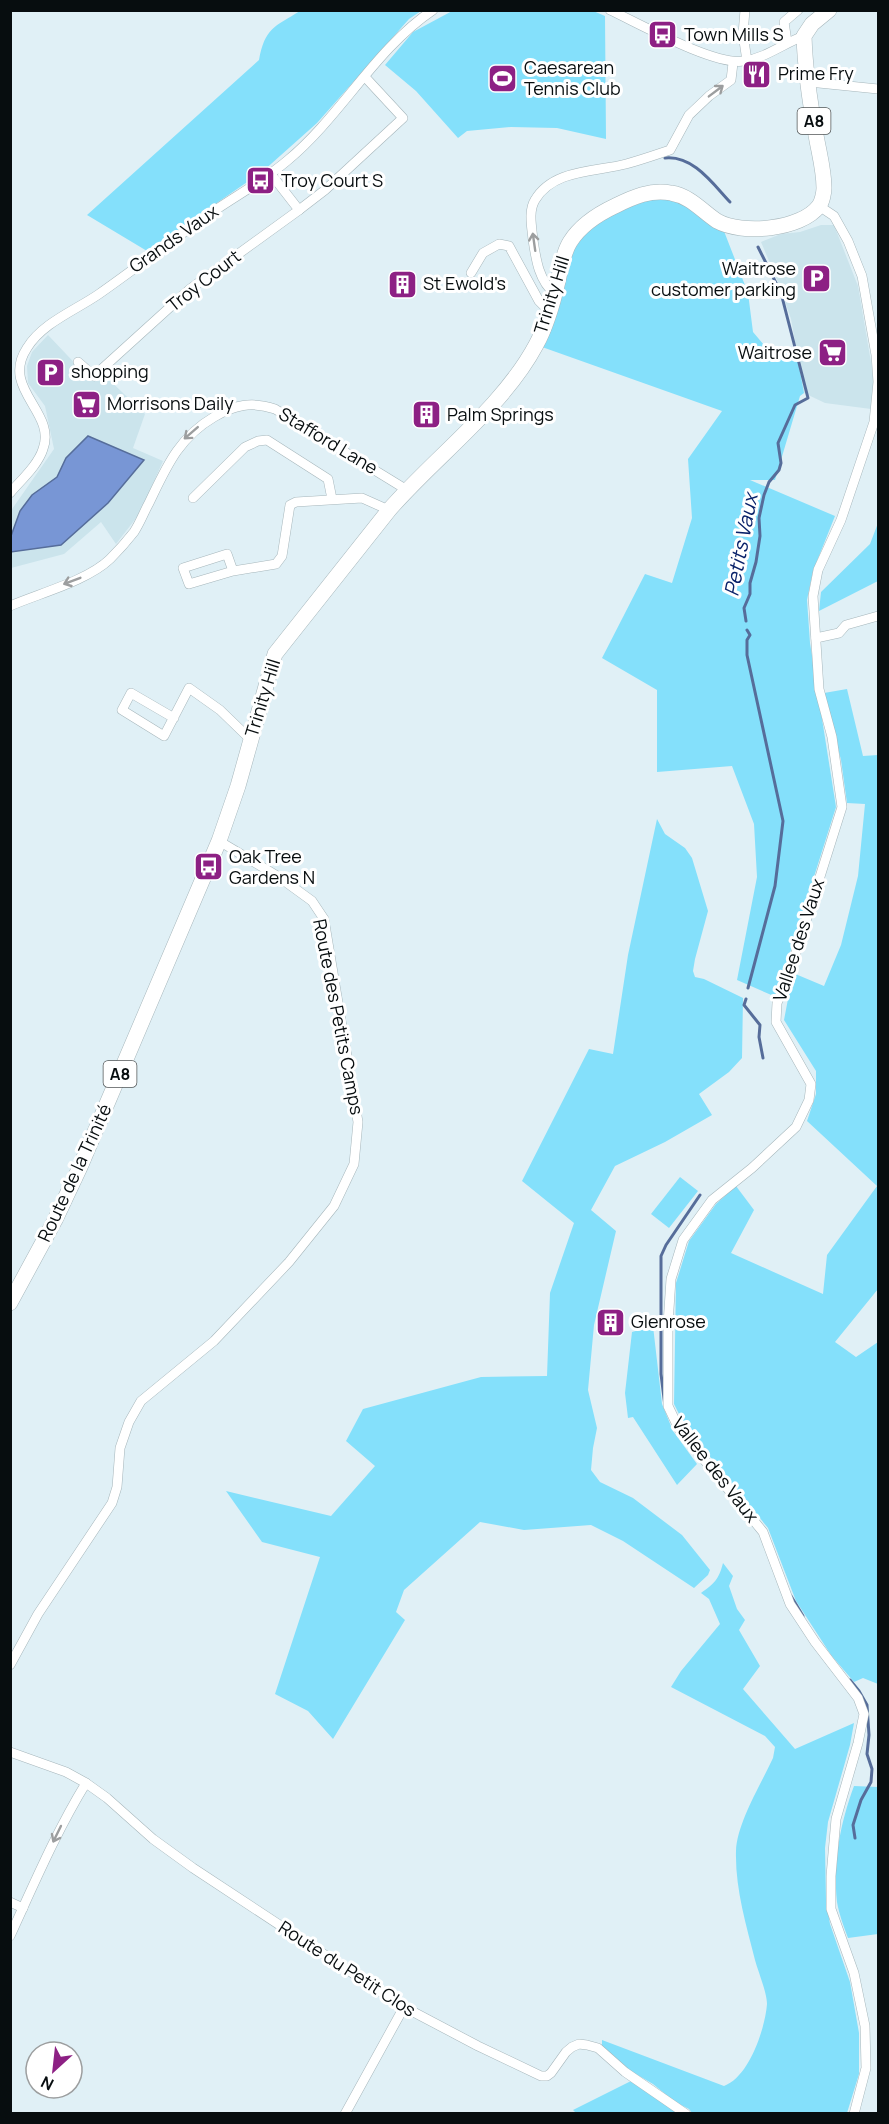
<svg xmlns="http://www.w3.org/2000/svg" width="889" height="2124" font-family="Manrope,sans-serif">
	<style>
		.built { fill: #cbe4ec }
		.green { fill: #84e0fb }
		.water { fill: #7896d5; stroke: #566d9a; stroke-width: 1.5 }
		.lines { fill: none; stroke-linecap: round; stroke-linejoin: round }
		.stream { stroke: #566d9a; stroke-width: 3 }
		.street-casing { stroke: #a6b6bb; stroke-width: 10 }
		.primary-casing { stroke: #a6b6bb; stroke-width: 16 }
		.street { stroke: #fff; stroke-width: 9 }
		.primary { stroke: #fff; stroke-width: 15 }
		.oneway { stroke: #9c9e9f }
		.labels { text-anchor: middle; stroke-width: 6; stroke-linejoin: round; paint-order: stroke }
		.shield { fill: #fff; stroke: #515657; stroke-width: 1.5 }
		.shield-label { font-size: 16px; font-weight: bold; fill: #070d0f }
		.poi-label { font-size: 18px; fill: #070d0f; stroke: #fff; text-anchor: start }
		.street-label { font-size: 18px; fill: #070d0f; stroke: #fff }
		.water-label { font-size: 20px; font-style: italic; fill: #09226a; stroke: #fff }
	</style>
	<rect width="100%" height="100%" fill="#e0f0f6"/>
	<g class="built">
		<path d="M821,225H834L858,286L872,368L874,385L871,409L825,403L804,393L791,319L780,287L761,242L781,234L800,232Z"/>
		<path d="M48,335L85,374L93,379L102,373L145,414L133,448L163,461L140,513L116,544L101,522L64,554L11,568L10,512L54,449L45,406L28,383L27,366L32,352Z"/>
	</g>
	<g class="green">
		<path d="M454,10H591L605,16L606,139L557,128L511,127L467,131L458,138L416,91L385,65L413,32Z"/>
		<path d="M300,11H421L409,19L317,123L262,172L147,251L87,215L259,60C265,28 274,27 300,11Z"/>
		<path d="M645,199H672L722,226L748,293L753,332L770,352L796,350L804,393L800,396L775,480H750L835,516L813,571L807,600L810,643L836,807L776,997L737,980L757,877L754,824L732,766L657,772V690L602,658L645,574L672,583L692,518L688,459L722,411L542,347L572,247L597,222Z"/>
		<path d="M878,523V581L819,611L821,592L870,544Z"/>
		<path d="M847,689L863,756L878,755V1289L835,1342L856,1357L878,1342V1684L863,1678L854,1682L831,1655L796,1601L768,1528L685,1426L674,1404L676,1283L689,1241L716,1204L736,1186L754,1210L731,1253L823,1294L827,1255L877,1186L807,1121L816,1094V1071L784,1020L793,973L824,986L841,945L858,876L865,804L847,803L841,760L824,693Z"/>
		<path d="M657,819L665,834L685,848L692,858L708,911L695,959L693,971L695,977L704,979L743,998L742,1058L729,1072L699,1094L712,1115L665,1142L615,1166L591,1210L616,1231L594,1325L588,1390L597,1428L593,1448L591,1470L600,1482L633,1498L682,1535L710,1570L708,1575L694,1588L623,1541L591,1525L524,1530L480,1522L404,1590L396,1612L405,1620L333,1739L308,1711L275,1694L320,1557L262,1542L226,1491L331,1516L375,1466L346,1441L363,1409L481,1377L547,1376L550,1293L574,1223L522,1181L589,1049L613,1054L628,955Z"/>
		<path d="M680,1177L698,1191L669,1228L651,1214Z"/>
		<path d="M653,1326L662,1404L673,1431L697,1464L677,1485L633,1417L628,1418L625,1393L632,1332Z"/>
		<path d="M723,1563L733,1576L729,1586L737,1609L745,1620L739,1630L760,1666L743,1689L795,1749L854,1723L850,1745L828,1822L825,1848L826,1900L830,1924L850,1982L859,2033V2074L847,2113H692L689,2109L675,2102L653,2084L629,2070L602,2046V2040L724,2086C749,2077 765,2029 767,2004C767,1993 758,1971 755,1960C746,1924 735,1888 736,1851C737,1823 761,1784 773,1758L775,1747L765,1736L671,1687L681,1671L720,1624L709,1599L701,1593C714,1584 719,1579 723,1563Z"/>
		<path d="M854,1786L878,1787V1934L848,1938C844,1927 839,1914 837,1902C833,1861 840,1824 854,1786Z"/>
		<path d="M631,2081L679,2113L577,2114L573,2110Z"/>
	</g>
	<path class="water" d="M88,436L144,460L108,503L61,545L11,552V536L20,511L32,495L57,477L66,458Z"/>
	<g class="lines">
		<g class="stream">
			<path d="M665,158C693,155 713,184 730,202"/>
			<path d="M746,621L744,608L750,594V583L756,562L760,536L759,518L764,495L769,482L779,470L781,463L778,443L795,405L808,398L781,293L758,247"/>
			<path d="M747,630L750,635L747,640V655L783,821L775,886L748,988"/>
			<path d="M746,999L744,1005L760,1025L759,1037L763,1058"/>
			<path d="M665,1406L661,1374V1256L666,1245L700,1195"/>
			<path d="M791,1596L803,1616"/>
			<path d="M850,1680L859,1691L867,1705L869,1735L867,1754L872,1769L871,1782L861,1800L853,1825L855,1838"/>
		</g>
		<defs>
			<g id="street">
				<path d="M610,10C640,24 715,66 744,61C766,58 784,43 804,36"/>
				<path d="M745,10L743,34L747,61"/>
				<path d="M787,42L784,22L798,10"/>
				<path d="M809,82L878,89"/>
				<path d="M819,206L834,216L848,241L862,276L876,355L878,382L874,422L841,520L818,570L813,596L819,689L832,737L842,807L789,975L777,1003L776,1022L811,1084L809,1100L796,1127L752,1168L712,1200L683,1240L671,1279L668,1324V1406L679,1429L763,1532L790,1604L815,1642L858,1698L864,1714L858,1743L836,1819L831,1876V1909L854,1973L865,2026L866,2068L854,2114"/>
				<path d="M299,210L325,190L403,118L365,77"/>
				<path d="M471,273L483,253L499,244L509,246L539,301L550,312"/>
				<path d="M555,294C539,281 536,260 533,240C532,228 528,211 535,200C553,169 596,172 626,164C641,160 655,155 670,150L689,115L709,96L731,80L733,63"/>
				<path d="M78,362L94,376L190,289L299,210L271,174"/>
				<path d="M10,493C21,480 38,465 43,449C57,412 0,389 27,348C42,323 76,310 99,294C139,266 177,236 217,209C241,193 266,179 288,160C341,116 375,49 433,10"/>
				<path d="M193,498L245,447L258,441L267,440L328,479L332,499"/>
				<path d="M233,571L227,554L183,568L189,584L233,571L276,564L282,556L290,505L296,502L362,498L389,510"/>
				<path d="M10,606C40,593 87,581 110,559C118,551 127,541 134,532C140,523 144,512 149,503C166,468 178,438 214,417C234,405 252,401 275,409L407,490"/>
				<path d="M816,638L839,633L846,625L878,616"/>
				<path d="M174,718L131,693L122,710L164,736L189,688L220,710L250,739"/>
				<path d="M10,1665L38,1614L112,1503L117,1487L120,1448L129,1422L141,1401L214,1341L289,1262L334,1206L354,1164L358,1122L324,919L312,901L279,877L219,841"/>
				<path d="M10,1752L66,1772L86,1783L107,1798L153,1839L193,1868L404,2007L478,2046L541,2076H547L551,2073L566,2052L572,2047L579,2044L587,2045L598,2048L625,2072L686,2114"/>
				<path d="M10,1902L23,1908"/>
				<path d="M10,1936C34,1884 56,1832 86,1783"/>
				<path d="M345,2114L404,2007"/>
			</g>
			<path id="primary" d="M10,1303L55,1220L80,1167L219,841L238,786L275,654L389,510C435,457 503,407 536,345C547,325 553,303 558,281C561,268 563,253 570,242C580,226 598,214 615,206C633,197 651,189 671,193C690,196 702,211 717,221C742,235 801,230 819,206C822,202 824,193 824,188C824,170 819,153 816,135C810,103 805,68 804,36L812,24L829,10"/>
		</defs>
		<use href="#street" class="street-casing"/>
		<use href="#primary" class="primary-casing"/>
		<use href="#street" class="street"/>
		<use href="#primary" class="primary"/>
	</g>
	<defs><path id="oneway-shaft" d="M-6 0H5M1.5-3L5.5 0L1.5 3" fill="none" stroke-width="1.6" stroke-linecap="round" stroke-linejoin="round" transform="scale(1.5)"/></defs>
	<g class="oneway">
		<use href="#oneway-shaft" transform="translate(716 91) rotate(-37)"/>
		<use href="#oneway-shaft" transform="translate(534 242) rotate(-98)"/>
		<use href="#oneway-shaft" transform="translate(191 433) rotate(139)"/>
		<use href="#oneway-shaft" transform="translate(72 581) rotate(159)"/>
		<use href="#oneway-shaft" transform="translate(57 1834) rotate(116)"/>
	</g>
	<defs>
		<symbol id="bus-square" viewBox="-11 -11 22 22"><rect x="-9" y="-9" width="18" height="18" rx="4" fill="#8d2084" stroke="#fff"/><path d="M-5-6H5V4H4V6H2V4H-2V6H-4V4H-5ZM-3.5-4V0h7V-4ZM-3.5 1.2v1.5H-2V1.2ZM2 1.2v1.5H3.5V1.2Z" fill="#fff"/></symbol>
		<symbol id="restaurant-square" viewBox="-11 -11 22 22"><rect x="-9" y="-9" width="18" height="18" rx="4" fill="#8d2084" stroke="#fff"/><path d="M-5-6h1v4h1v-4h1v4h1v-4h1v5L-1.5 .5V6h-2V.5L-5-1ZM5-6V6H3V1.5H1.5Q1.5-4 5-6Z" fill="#fff"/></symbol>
		<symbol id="stadium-square" viewBox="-11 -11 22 22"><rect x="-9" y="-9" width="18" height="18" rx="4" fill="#8d2084" stroke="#fff"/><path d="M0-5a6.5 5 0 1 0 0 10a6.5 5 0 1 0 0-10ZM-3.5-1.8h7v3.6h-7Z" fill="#fff"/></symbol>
		<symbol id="parking-square" viewBox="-11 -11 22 22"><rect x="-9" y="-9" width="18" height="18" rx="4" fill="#8d2084" stroke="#fff"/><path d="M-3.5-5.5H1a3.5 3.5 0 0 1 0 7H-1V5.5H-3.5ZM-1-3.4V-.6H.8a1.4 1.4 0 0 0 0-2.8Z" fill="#fff"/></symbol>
		<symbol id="building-square" viewBox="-11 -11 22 22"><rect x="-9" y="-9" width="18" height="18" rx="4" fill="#8d2084" stroke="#fff"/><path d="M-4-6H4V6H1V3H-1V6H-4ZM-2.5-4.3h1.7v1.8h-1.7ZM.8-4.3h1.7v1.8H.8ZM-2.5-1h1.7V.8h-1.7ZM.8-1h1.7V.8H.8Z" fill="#fff"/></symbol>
		<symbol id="supermarket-square" viewBox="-11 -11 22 22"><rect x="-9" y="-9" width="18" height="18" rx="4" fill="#8d2084" stroke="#fff"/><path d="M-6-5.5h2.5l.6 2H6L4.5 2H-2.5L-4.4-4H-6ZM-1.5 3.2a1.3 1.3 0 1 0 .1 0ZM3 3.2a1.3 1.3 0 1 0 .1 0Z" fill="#fff"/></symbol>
	</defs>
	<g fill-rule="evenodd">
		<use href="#bus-square" x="646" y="18" width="33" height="33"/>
		<use href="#restaurant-square" x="740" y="58" width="33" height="33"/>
		<use href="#stadium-square" x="486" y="62" width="33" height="33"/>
		<use href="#bus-square" x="244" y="164" width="33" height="33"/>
		<use href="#parking-square" x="800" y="262" width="33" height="33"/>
		<use href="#building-square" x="386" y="268" width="33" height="33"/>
		<use href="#supermarket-square" x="816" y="336" width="33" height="33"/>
		<use href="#parking-square" x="34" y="356" width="33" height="33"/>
		<use href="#supermarket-square" x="70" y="388" width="33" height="33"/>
		<use href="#building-square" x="410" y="398" width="33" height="33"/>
		<use href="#bus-square" x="192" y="850" width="33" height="33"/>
		<use href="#building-square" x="594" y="1306" width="33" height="33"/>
	</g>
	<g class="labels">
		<g class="shield">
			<rect x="797.5" y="108" width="33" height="26" rx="4.5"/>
			<rect x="103.5" y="1061" width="33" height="26" rx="4.5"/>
		</g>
		<g class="shield-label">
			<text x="814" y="127">A8</text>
			<text x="120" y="1080">A8</text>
		</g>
		<g class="poi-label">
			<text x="684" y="41">Town Mills S</text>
			<text x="524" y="74">Caesarean<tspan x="524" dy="21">Tennis Club</tspan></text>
			<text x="778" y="80">Prime Fry</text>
			<text x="281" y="187">Troy Court S</text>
			<text x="796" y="275" text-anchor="end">Waitrose<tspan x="796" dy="21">customer parking</tspan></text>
			<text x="423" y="290">St Ewold's</text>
			<text x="812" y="359" text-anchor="end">Waitrose</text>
			<text x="71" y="378">shopping</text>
			<text x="107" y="410">Morrisons Daily</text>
			<text x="447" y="421">Palm Springs</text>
			<text x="229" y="863">Oak Tree<tspan x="229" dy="21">Gardens N</tspan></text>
			<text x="631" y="1328">Glenrose</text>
		</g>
		<g class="street-label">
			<text transform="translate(174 239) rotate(-35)" y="6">Grands Vaux</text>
			<text transform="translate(204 281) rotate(-38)" y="6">Troy Court</text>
			<text transform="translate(552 295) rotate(-73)" y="6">Trinity Hill</text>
			<text transform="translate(328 441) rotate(31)" y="6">Stafford Lane</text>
			<text transform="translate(263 698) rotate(-73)" y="6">Trinity Hill</text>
			<text transform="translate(799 940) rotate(-72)" y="6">Vallee des Vaux</text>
			<text transform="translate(338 1017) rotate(79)" y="6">Route des Petits Camps</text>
			<text transform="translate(75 1173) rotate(-65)" y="6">Route de la Trinité</text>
			<text transform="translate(715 1470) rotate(52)" y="6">Vallee des Vaux</text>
			<text transform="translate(347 1969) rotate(33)" y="6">Route du Petit Clos</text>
		</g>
		<g class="water-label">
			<text transform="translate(741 545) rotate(-79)" y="7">Petits Vaux</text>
		</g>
	</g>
	<rect width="889" height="2124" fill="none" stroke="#070d0f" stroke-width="24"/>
	<g transform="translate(54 2070) rotate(207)"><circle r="28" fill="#ffffff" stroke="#9c9e9f" stroke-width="1.5"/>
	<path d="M0-4.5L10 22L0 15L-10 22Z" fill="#8d2084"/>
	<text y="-9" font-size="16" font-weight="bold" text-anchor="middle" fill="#070d0f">N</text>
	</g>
</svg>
